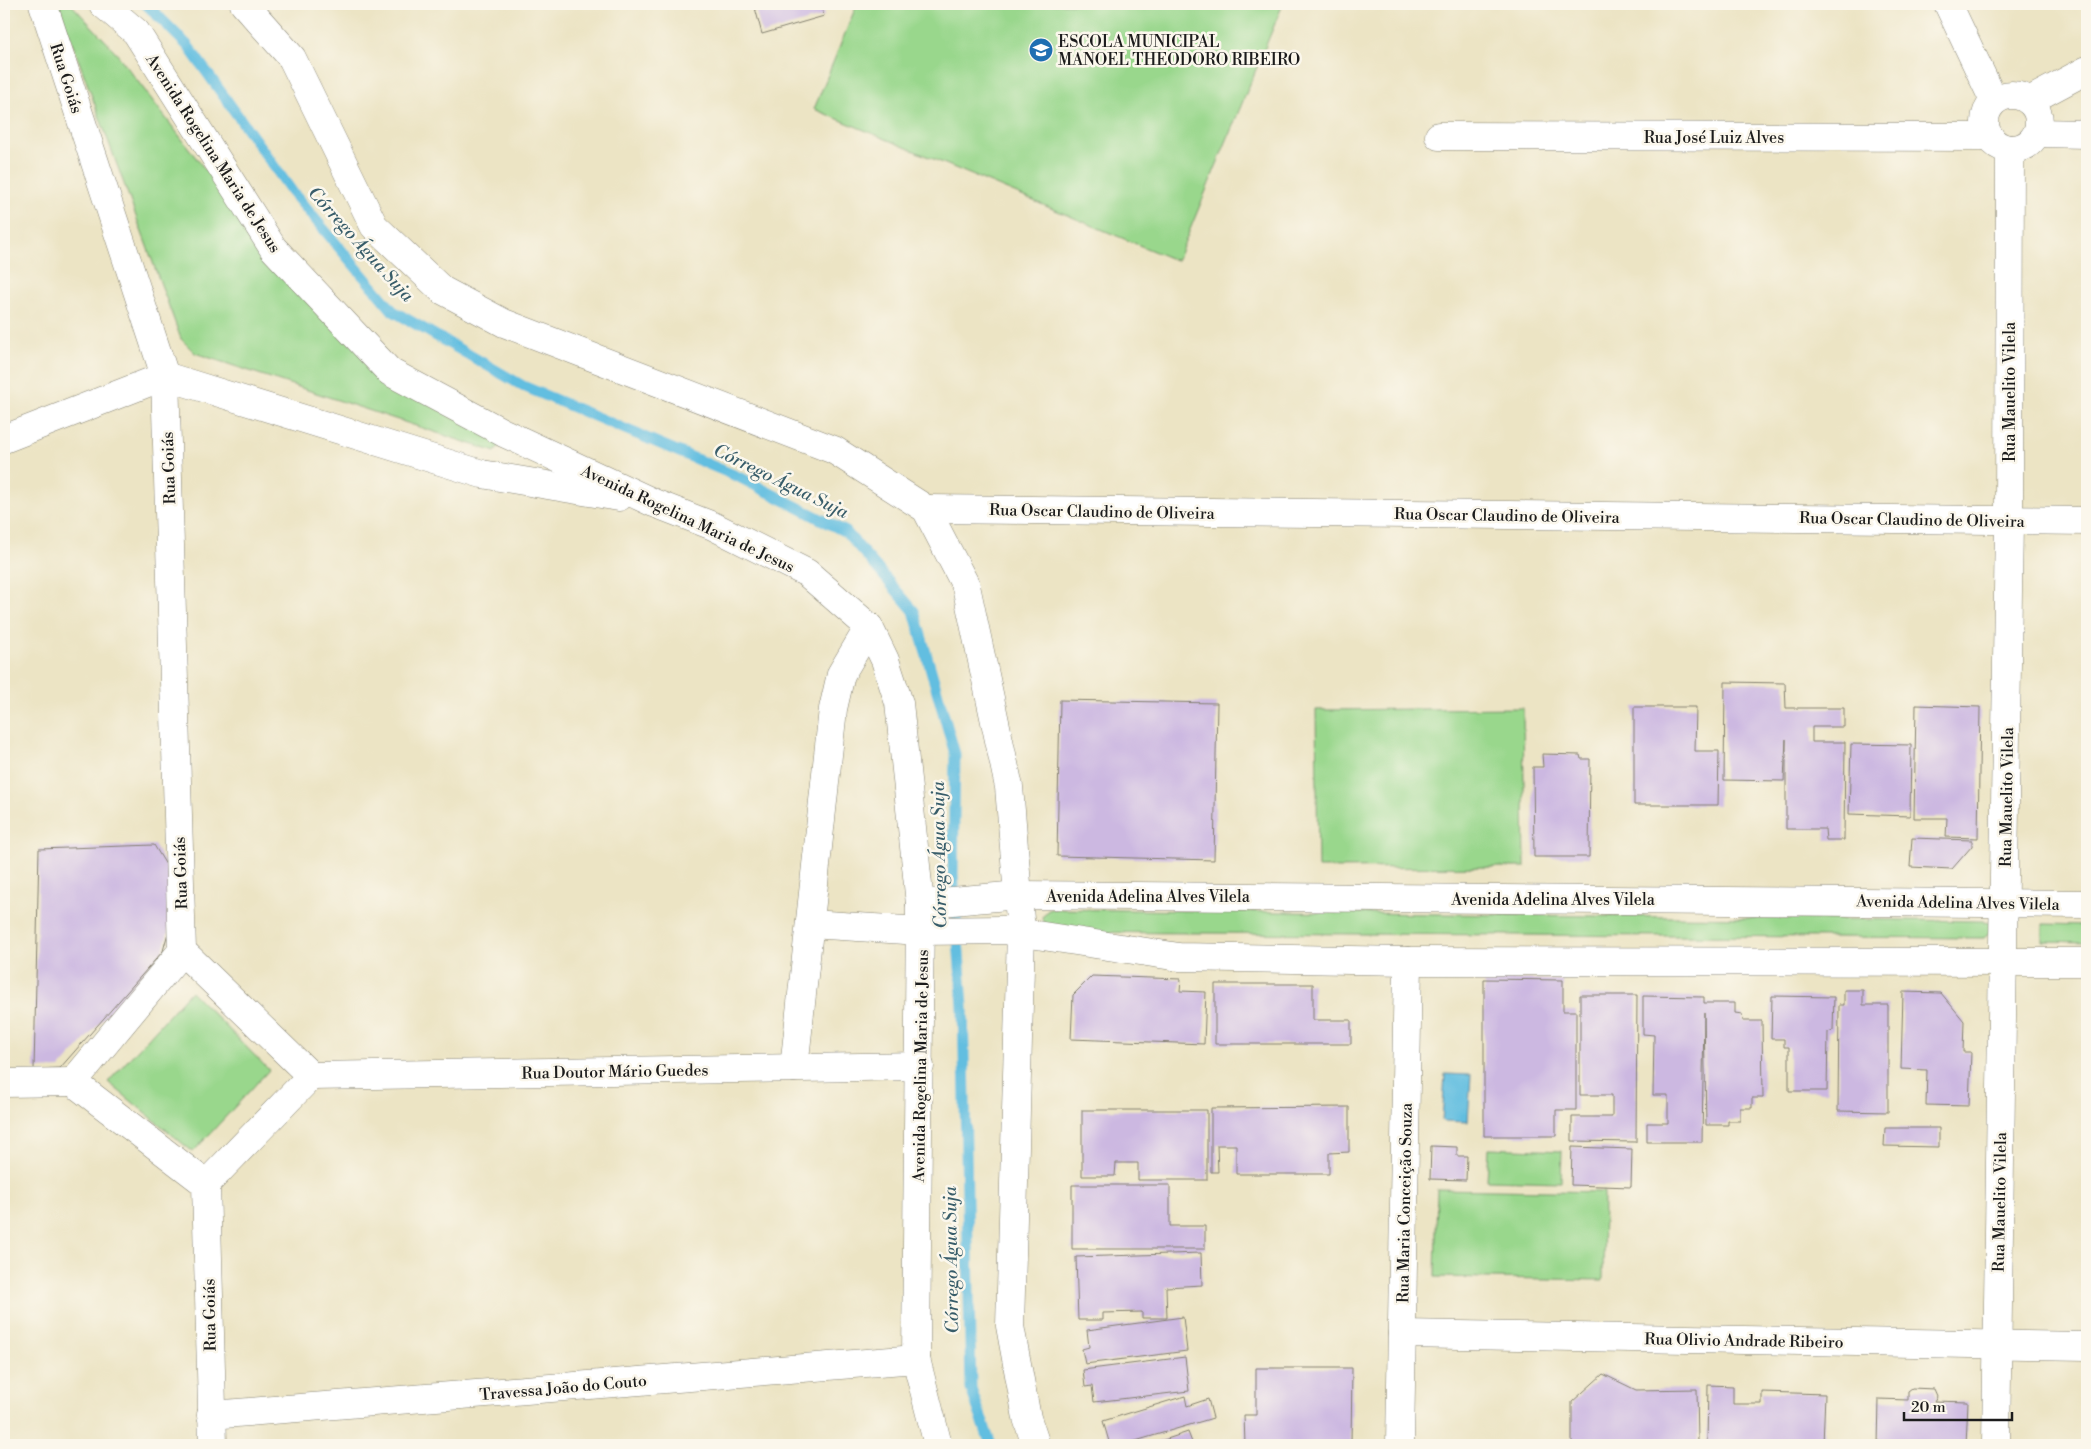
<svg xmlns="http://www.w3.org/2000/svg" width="2091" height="1449" font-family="'Libre Bodoni',serif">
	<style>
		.green { fill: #99d78c; stroke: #5a7a54 }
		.water { fill: #62bee0; stroke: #3f6d7e }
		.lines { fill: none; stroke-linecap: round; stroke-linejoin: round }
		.stream { stroke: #62bee0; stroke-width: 11 }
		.building { fill: #ccb8e1 }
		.minor-casing { stroke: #848070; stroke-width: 29 }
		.minor { stroke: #fff; stroke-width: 28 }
		.labels { text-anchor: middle; stroke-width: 5; stroke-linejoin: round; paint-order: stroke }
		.poi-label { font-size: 16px; fill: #1c1c1c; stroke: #fbf7ec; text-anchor: start }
		.street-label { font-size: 16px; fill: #1c1c1c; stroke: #fbf7ec }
		.water-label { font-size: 18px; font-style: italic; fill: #385d6a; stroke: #fbf7ec }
	</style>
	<rect width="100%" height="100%" fill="#fbf7ec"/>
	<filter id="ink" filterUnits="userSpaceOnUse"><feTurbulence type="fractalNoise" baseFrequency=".02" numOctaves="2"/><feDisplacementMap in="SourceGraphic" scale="10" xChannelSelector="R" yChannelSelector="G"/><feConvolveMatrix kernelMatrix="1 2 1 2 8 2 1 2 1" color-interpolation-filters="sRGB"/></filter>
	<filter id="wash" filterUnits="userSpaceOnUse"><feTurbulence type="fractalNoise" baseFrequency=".0096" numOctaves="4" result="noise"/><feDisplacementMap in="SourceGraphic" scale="20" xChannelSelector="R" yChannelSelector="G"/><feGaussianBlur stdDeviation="1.12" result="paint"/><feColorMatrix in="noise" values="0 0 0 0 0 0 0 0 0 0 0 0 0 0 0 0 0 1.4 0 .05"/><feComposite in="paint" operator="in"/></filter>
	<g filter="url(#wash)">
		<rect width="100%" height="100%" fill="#ece4c4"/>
		<g class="green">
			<path d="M58,4H71L114,50L210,176L252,235L385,376L502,442L495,452L195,353L181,339Z"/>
			<path d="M857,4H1283L1177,261L814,109Z"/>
			<path d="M1523,708L1525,867L1318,868L1316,710Z"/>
			<path d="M1051,909L1983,921L1989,922L1990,933L1984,938L1046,932L1042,917L1047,911Z"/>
			<path d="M2043,924L2087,925V942L2043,941Z"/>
			<path d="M191,991L269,1070L193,1152L108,1082Z"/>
			<path d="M1489,1148L1562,1151L1561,1182L1487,1180Z"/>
			<path d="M1437,1189L1604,1192L1603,1280L1435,1277Z"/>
		</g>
		<path class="water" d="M1445,1074L1471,1075L1468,1122L1442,1121Z"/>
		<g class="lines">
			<path class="stream" d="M146,4L188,46L293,193L393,311L523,386L741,478L846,532L914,611L955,754L953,874L963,1006L971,1389L991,1445"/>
		</g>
		<g id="blocks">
			<g class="building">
				<path d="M754,4H821L824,16L762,34Z"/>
				<path d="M1725,682L1785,683L1786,708H1844V727H1812V742H1845L1844,840H1826L1825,829H1786V739L1784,781L1724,780Z"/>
				<path d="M1060,700L1217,703L1214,860L1057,856Z"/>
				<path d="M1916,705L1980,707L1978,838L1946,837L1947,818H1914Z"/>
				<path d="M1634,707H1696L1695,751H1719L1718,805H1634Z"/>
				<path d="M1851,744L1911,745L1910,816L1849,814Z"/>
				<path d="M1542,754L1580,755L1581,759H1590L1589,857H1534L1533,767H1543Z"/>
				<path d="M1912,838L1972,840V846L1952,869L1910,867Z"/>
				<path d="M154,845L180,888L163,951L60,1068L34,1069L39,849Z"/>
				<path d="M1092,976L1181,979L1180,991L1206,992L1204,1044L1071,1039L1073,995Z"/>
				<path d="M1484,979L1563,980V1011H1576V1110H1556V1136H1484Z"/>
				<path d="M1215,984H1313V1020H1351V1044H1215Z"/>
				<path d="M1844,990H1863V1005H1888V1112L1838,1111L1839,1005H1844Z"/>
				<path d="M1903,992L1941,993L1964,1021L1963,1052H1971L1969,1106L1926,1105L1927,1070L1901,1069Z"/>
				<path d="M1580,995H1637L1636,1142L1572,1141V1117H1612V1095H1580Z"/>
				<path d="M1643,996L1704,997V1003H1735V1013L1742,1014L1743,1021H1762L1763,1098H1752V1108H1740V1121H1728V1125H1706L1704,1013L1702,1142H1647V1123H1668V1095H1653L1654,1035L1643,1034Z"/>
				<path d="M1772,996L1834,997L1833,1030L1828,1032L1827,1091H1789V1047H1784V1039H1771Z"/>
				<path d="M1349,1107V1152L1329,1153V1174H1236V1145H1217L1218,1172H1211V1108Z"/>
				<path d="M1082,1110H1207V1180H1138V1163H1116L1115,1176H1082Z"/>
				<path d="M1885,1128H1939V1147L1884,1146Z"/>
				<path d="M1431,1146L1457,1147V1156H1467L1466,1180L1430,1179Z"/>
				<path d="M1572,1147L1632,1149L1631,1187L1571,1185Z"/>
				<path d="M1072,1185H1170V1226H1205V1249H1072Z"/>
				<path d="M1201,1253L1202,1285L1166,1287L1167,1318H1142V1312L1103,1313V1320H1078L1076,1257Z"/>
				<path d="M1183,1317L1187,1351L1085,1364L1082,1349L1089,1347L1087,1330Z"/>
				<path d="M1185,1357L1189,1391L1094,1402L1092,1386L1085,1387L1083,1370Z"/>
				<path d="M1256,1368H1352L1351,1445H1245L1244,1415H1256Z"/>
				<path d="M1603,1374L1636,1390L1697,1389L1698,1442L1672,1443L1669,1445H1572V1402Z"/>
				<path d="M1708,1385L1733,1386V1404H1762V1392L1825,1394L1823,1445H1759V1443L1730,1442V1445H1707Z"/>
				<path d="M1912,1388L1934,1389L1937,1396L1934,1401L1968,1402L1966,1445H1878L1879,1399L1908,1400V1391Z"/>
				<path d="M1185,1396L1187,1406L1208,1399L1213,1418L1122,1445H1110L1103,1421Z"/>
				<path d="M1188,1432L1193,1445H1149Z"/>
			</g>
		</g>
	</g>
	<g filter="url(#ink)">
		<use href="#blocks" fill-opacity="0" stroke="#848070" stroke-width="1"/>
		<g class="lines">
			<defs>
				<g id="minor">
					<path d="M43,4L165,376L182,951"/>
					<path d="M103,4L136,32L273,248L390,372L504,433L654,503L713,526L807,573L869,627L885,660L899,703L920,904L916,1359L938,1445"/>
					<path d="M244,4L292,58L374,226L442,290L504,323L834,450L926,509L966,586L1009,787L1021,932L1010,1326L1027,1418L1036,1445"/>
					<path d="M1948,4L1994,101"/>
					<circle cx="2012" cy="122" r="27"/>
					<path d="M2029,101L2087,70"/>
					<path d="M2037,133L2087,134"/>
					<path d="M1439,136L1990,137"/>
					<path d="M165,376L482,474L619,497"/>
					<path d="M4,439L165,376"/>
					<path d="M926,509L2087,521"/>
					<path d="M920,904L1018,895L2087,904"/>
					<path d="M810,924L921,931L1004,930L1179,957L1408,961L2087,962"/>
					<path d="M794,1068L833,709L841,674L869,627"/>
					<path d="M311,1076L920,1066"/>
					<path d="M4,1083L73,1082"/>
					<path d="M206,1184L73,1082L182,951L311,1076L206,1184L213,1445"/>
					<path d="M1402,1334L2087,1346"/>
					<path d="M211,1415L916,1359"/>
					<path d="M1400,1445L1408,961"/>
					<path d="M1996,1445L2009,520L2010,149"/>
				</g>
			</defs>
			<use href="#minor" class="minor-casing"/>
			<use href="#minor" class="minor"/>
		</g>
	</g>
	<defs>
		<symbol id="school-disc" viewBox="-11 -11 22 22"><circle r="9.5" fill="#1f6fb2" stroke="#fbf7ec"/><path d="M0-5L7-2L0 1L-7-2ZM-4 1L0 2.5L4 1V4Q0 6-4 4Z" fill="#fff"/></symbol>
	</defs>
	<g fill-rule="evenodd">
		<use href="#school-disc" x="1027" y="36" width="28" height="28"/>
	</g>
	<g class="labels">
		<g class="poi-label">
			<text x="1058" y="47">ESCOLA MUNICIPAL<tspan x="1058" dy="18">MANOEL THEODORO RIBEIRO</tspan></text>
		</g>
		<g class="street-label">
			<text transform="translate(67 78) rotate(72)" y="6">Rua Goiás</text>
			<text x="1714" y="143">Rua José Luiz Alves</text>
			<text transform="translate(214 153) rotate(57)" y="6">Avenida Rogelina Maria de Jesus</text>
			<text transform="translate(2009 392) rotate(-90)" y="6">Rua Mauelito Vilela</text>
			<text transform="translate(168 468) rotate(-92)" y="6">Rua Goiás</text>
			<text transform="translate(1102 511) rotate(1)" y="6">Rua Oscar Claudino de Oliveira</text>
			<text transform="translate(1507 515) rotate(1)" y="6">Rua Oscar Claudino de Oliveira</text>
			<text transform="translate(688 518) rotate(25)" y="6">Avenida Rogelina Maria de Jesus</text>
			<text transform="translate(1912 519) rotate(1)" y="6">Rua Oscar Claudino de Oliveira</text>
			<text transform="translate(2006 797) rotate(-89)" y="6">Rua Mauelito Vilela</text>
			<text transform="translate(180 873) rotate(-92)" y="6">Rua Goiás</text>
			<text x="1148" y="902">Avenida Adelina Alves Vilela</text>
			<text x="1553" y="905">Avenida Adelina Alves Vilela</text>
			<text transform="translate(1958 902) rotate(1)" y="6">Avenida Adelina Alves Vilela</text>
			<text transform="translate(920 1066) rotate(-89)" y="6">Avenida Rogelina Maria de Jesus</text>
			<text transform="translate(615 1071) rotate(-1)" y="6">Rua Doutor Mário Guedes</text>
			<text transform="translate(1999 1202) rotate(-89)" y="6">Rua Mauelito Vilela</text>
			<text transform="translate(1404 1203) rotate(-89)" y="6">Rua Maria Conceição Souza</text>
			<text transform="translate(209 1315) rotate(-91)" y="6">Rua Goiás</text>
			<text transform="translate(1744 1340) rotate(1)" y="6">Rua Olivio Andrade Ribeiro</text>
			<text transform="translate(563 1387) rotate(-5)" y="6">Travessa João do Couto</text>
		</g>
		<g class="water-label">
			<text transform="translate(361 244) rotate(48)" y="6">Córrego Água Suja</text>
			<text transform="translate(781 481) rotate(26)" y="6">Córrego Água Suja</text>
			<text transform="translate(939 855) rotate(-91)" y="6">Córrego Água Suja</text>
			<text transform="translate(951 1260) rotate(-91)" y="6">Córrego Água Suja</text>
		</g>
	</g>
	<rect width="2091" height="1449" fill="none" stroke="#fbf7ec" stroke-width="20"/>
	<path d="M1904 1412v8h108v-8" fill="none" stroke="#1c1c1c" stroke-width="2.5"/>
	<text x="1911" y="1412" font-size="15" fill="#1c1c1c" stroke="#fbf7ec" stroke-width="4" paint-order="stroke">20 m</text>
</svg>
